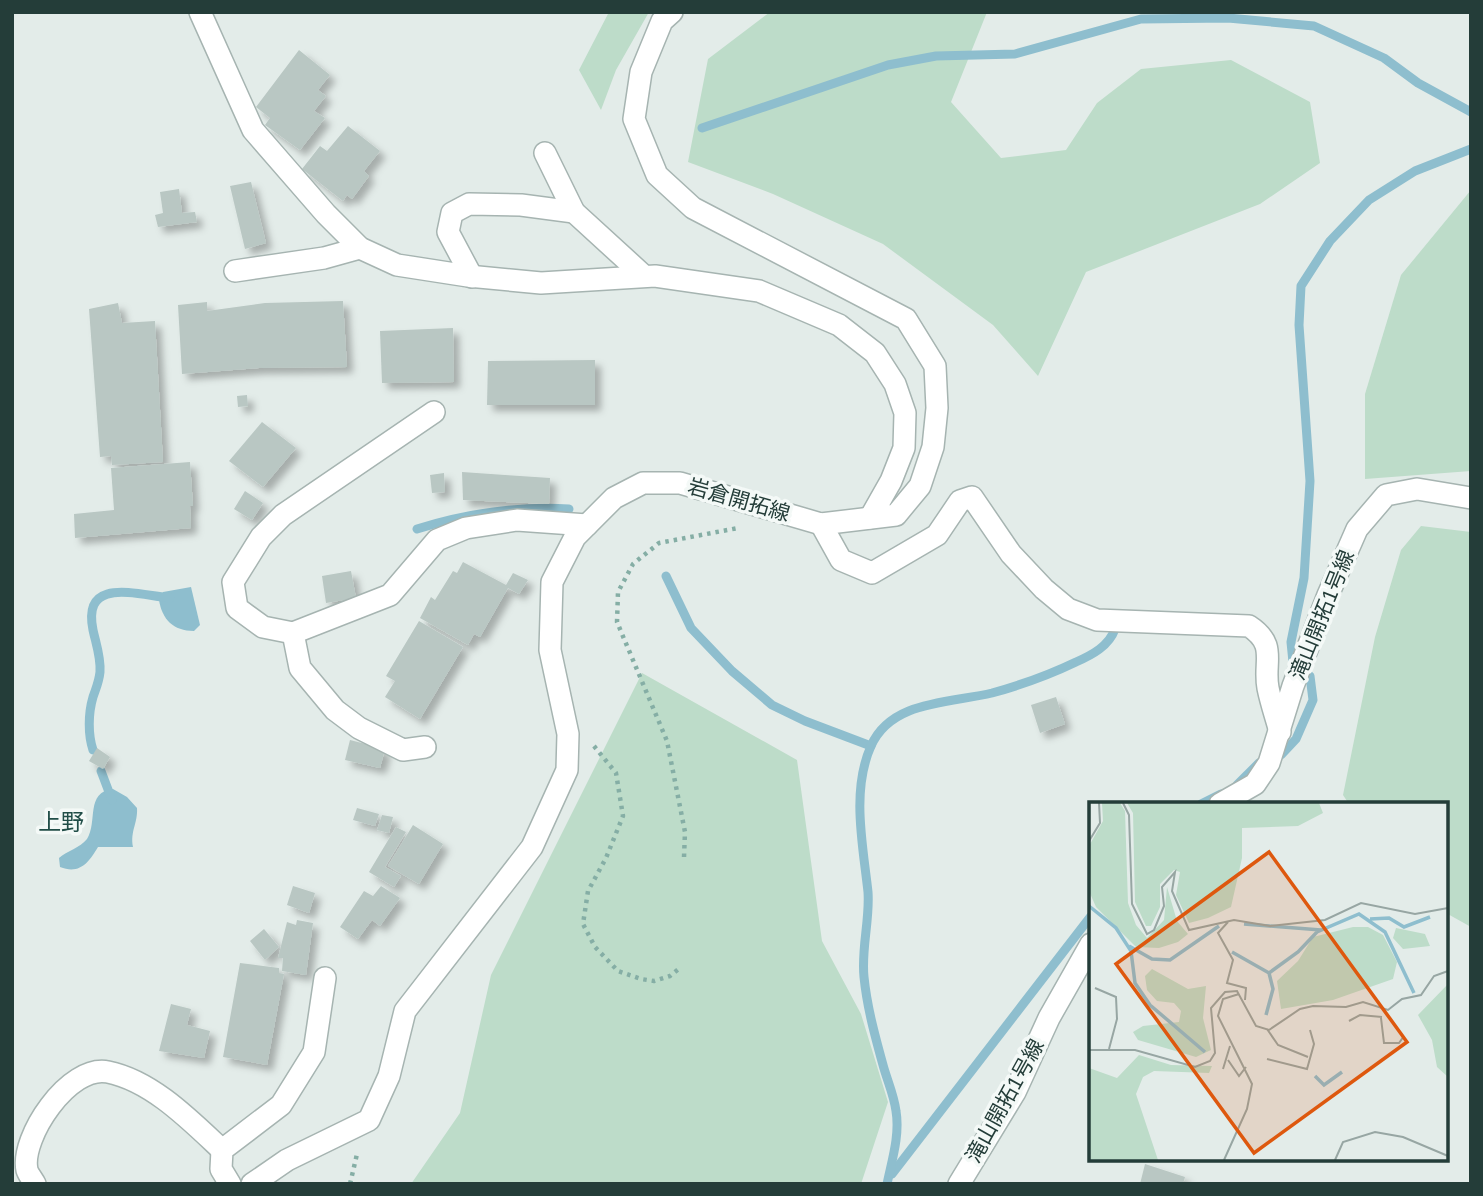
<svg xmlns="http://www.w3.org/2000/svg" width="1483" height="1196" font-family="Helvetica,'Noto Sans JP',sans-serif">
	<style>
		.green { fill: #bddcc9 }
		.water { fill: #8ebece }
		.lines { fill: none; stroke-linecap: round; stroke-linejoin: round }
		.stream { stroke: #8ebece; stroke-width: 9 }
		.building { fill: #b9c7c3; filter: url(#shadow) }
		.minor-casing { stroke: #a6b4b1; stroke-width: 24 }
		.path { stroke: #85aea5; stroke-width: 4.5; stroke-dasharray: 3.5 5; stroke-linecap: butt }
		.minor { stroke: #fff; stroke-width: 21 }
		.labels { text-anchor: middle; stroke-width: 7; stroke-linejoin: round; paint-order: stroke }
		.street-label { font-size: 21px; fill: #243d39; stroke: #f4f9f7 }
		.neighbourhood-label { font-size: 23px; fill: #214e48; stroke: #f4f9f7 }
		.inset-river { fill: none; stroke: #8ebece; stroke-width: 3.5 }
		.inset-road { fill: none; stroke: #97a6a3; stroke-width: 2 }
		.view { fill: #de580e; fill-opacity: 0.15; stroke: #de580e; stroke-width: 3.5 }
		.inset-edge { fill: none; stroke: #243d39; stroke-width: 3.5 }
	</style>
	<defs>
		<filter id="shadow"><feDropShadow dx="6" dy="6" stdDeviation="3.5" flood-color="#0004"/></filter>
	</defs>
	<rect width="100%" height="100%" fill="#e3ece9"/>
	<g class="green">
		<path d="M609,12H649L616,70L601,110L579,70Z"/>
		<path d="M770,12H987L951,102L1001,158L1066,150L1097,103L1141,69L1231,60L1310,102L1320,163L1260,204L1086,272L1038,376L993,325L883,244L773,194L688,162L708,59Z"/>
		<path d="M1471,190V471L1365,479V394L1401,275Z"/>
		<path d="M1421,526L1471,532V927L1446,913V804H1349L1343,795L1375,637L1401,550Z"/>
		<path d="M642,673L797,760L822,941L861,1014L888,1102L861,1184H411L460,1113L491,975Z"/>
	</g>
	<g class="water">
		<path d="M191,587L200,625L194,631C173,631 162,619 159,600L163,592Z"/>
		<path d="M113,789L127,797L137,808C138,823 130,831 133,847H98C89,862 80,875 60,867L59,858C67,851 80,848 87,839C98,822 85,792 113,789Z"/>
	</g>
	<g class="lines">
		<g class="stream">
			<path d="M702,128L888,65L936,56L1015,54L1141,19L1228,18L1314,26L1384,58L1418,83L1471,112"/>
			<path d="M417,529C468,513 516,506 569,509"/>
			<path d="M666,576L691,628L732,671L772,705L805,721L871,746"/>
			<path d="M1293,662L1291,642L1304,578L1310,481L1299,325L1301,286L1330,241L1369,200L1415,171L1471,149"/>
			<path d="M93,750C88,735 88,714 93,697C96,688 99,682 100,672C101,657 96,644 93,630C82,576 137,595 170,598"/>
			<path d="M1281,755L1296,739L1313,700L1310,676"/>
			<path d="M101,771L112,800"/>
			<path d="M1237,785L1259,763"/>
			<path d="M1201,804L1221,794"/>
			<path d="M892,1174L1091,916"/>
			<path d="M887,1184C892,1160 900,1135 896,1111C894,1095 887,1080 883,1065C875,1036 867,1007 864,977C861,949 870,920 868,892C863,845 851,791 871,746C891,700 951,703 992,693C1021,685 1049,675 1076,662C1092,655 1109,646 1115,629"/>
		</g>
	</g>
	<g class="building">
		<path d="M299,50L330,75L318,90L326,96L314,111L325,118L300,150L265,125L270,118L256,107Z"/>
		<path d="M348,126L380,151L364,171L369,176L352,199L347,195L343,201L302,169L320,146L327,151Z"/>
		<path d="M251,182L266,243L245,249L230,186Z"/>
		<path d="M179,189L182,213L195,212L197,222L158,227L155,215L163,213L160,192Z"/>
		<path d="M343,301L347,367L259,368L182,374L178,305L207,302V311L265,303Z"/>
		<path d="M118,303L122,323L155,321L163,462L112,465L111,456L100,457L89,309Z"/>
		<path d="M453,328L454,382L382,383L380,331Z"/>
		<path d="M595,360V405H487L488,361Z"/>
		<path d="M247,395L248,406L238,407L237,396Z"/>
		<path d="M262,422L296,448L263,487L229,461Z"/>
		<path d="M190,462L193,506H190L191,528L75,538L74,514L114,510L111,468Z"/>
		<path d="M462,472L550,478L549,504L463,500Z"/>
		<path d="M444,473L445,492L432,493L430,475Z"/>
		<path d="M245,491L263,503L252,520L234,509Z"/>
		<path d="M463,562L506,585L513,573L528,580L519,594L508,588L480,637L474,634L468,645L420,618L431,597L435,600L453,571L457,573Z"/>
		<path d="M351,571L356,598L326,603L322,576Z"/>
		<path d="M419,621L463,647L420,719L385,697L395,681L386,676Z"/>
		<path d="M1056,697L1065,724L1040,733L1031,705Z"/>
		<path d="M350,740L385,749L380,768L345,760Z"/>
		<path d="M97,748L110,757L103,769L89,761Z"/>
		<path d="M357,808L379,814L375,826L353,820Z"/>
		<path d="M382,815L393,817L389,833L377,830Z"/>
		<path d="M413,825L443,844L419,884L388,866Z"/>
		<path d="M396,827L406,832L385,867L401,876L394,887L369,872Z"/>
		<path d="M293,886L315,893L309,913L287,905Z"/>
		<path d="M381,886L400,898L380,926L372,920L358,939L340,927L364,891L373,896Z"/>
		<path d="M297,920L313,923L306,975L282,971L283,958H278L287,922L296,925Z"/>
		<path d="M264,929L279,947L265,960L250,941Z"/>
		<path d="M240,963L279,968V973L284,974L267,1065L223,1057Z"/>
		<path d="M171,1004L191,1009L187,1025L210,1031L204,1058L159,1051Z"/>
		<path d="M1145,1164L1185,1177L1183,1184H1140Z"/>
	</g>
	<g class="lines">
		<defs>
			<g id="minor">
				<path d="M200,12L253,130L326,214L360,248L397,265L468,276L541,283L655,276L759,291L839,325L875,353L895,384L905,413L904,448L891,481L870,518"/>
				<path d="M545,153L574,212L644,276"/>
				<path d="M235,271L324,258L360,248"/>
				<path d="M472,277L448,232L452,213L469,204L521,205L574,212"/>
				<path d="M434,412L283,515L261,537L233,582L237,608L263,627L293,633L390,595L437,540L466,528L517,520L587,525"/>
				<path d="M821,524L841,560L872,573L937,535L960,501L972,497L1011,554L1044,589L1068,609L1097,620L1249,626C1278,645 1263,662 1268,688C1271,703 1276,717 1280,732"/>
				<path d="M293,633L300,668L335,710L359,728L403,750L425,747"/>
				<path d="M1220,804L1255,784L1269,763L1293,686L1328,595L1357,529L1386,495L1417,489L1471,498"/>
				<path d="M35,1184C33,1180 28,1174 27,1170C20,1138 69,1064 108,1072C152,1081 190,1120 222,1150"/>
				<path d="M230,1184L221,1169L222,1150L281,1105L314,1052L325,978"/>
				<path d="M252,1184L287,1160L369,1120L389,1076L405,1011L532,847L567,770L568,734L550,650L552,582L575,537L614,498L643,483H680L821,524L896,515L920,486L933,447L937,408L935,366L906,319L693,208L657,175L634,119L641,72L662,21L672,12"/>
				<path d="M959,1184L1015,1092L1049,1018L1091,944"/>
			</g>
		</defs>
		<use href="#minor" class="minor-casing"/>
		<g class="path">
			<path d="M594,746L616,773L623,816L606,858L588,891L583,924L595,947L618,971L641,979L654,981L670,976L681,967"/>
			<path d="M684,857L685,832L667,741L617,622L618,592L633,564L659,543L738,528"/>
			<path d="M350,1184L357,1154"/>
		</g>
		<use href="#minor" class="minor"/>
	</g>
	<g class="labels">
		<g class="street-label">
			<text transform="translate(739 500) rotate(16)" y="7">岩倉開拓線</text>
			<text transform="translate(1322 615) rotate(-68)" y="7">滝山開拓1号線</text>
			<text transform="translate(1005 1101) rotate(-61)" y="7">滝山開拓1号線</text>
		</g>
		<g class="neighbourhood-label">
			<text x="61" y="830">上野</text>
		</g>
	</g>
	<g transform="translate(1089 802)">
		<rect width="359" height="359" fill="#e3ece9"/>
		<path d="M13,1H31L36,9L39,101L47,123L58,136L75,118L78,85L88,119L99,132L89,140L70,146L47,145L7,105L0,89V44L14,19ZM38,1H230L234,11L209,24L153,26V56L142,105L119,116L100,121L87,93L91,70L85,68L71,82V105L62,124H57L46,100L44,11ZM264,125H279L294,133L308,160L304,177L244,198L192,207L188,179L209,159L224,135ZM307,126L336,132L341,144L314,147L304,136ZM63,167L99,187L117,184L114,216L122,248L107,255L49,238L44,230L54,224L90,220L92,209L85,201L68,199L58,188L56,174ZM359,182V275L348,265L343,238L329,213ZM50,253L82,263L123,264L120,271L65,269L54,275L47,292L69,358H0V266L28,276Z" fill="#bddcc9"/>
		<path class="inset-river" d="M0,104L27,126L42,149L46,181L61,203L116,250M281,117L300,116L315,125L341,115M155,122L232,128M40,144L63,157L81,158L130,124M143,150L180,171L209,150L228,130L270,112L296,130L325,191M177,213L184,187L180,171M226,274L235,283L253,270"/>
		<path class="inset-road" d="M34,1L40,13L43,102L58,132L65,128L75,104L73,85L86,70L83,89L100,128L145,118L181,124L236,118L272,101L326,112L359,106M0,39L11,21L10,1M139,120L129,131L144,158L138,181L157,186L156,198M6,186L27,195L28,217L20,247M292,216L295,241H310L315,234M260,219L271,213L293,215M178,227L189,243L219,255M0,248H46L106,265L121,259L126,251L122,206L136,190L148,189L167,224L180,228L211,207L224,204L257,205L274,200L299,208L313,197L332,193L345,174L359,169M178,257L218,267L225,242L221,228M139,258L150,274L157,265M134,267L141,244M135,358L158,307L163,282L129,214L134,197L150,192M246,358L254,340L286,330L314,335L359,354"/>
		<path class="view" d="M180,50L318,240L165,351L27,162Z"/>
		<rect width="359" height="359" class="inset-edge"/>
	</g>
	<rect width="1483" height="1196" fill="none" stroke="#243d39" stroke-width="28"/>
</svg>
